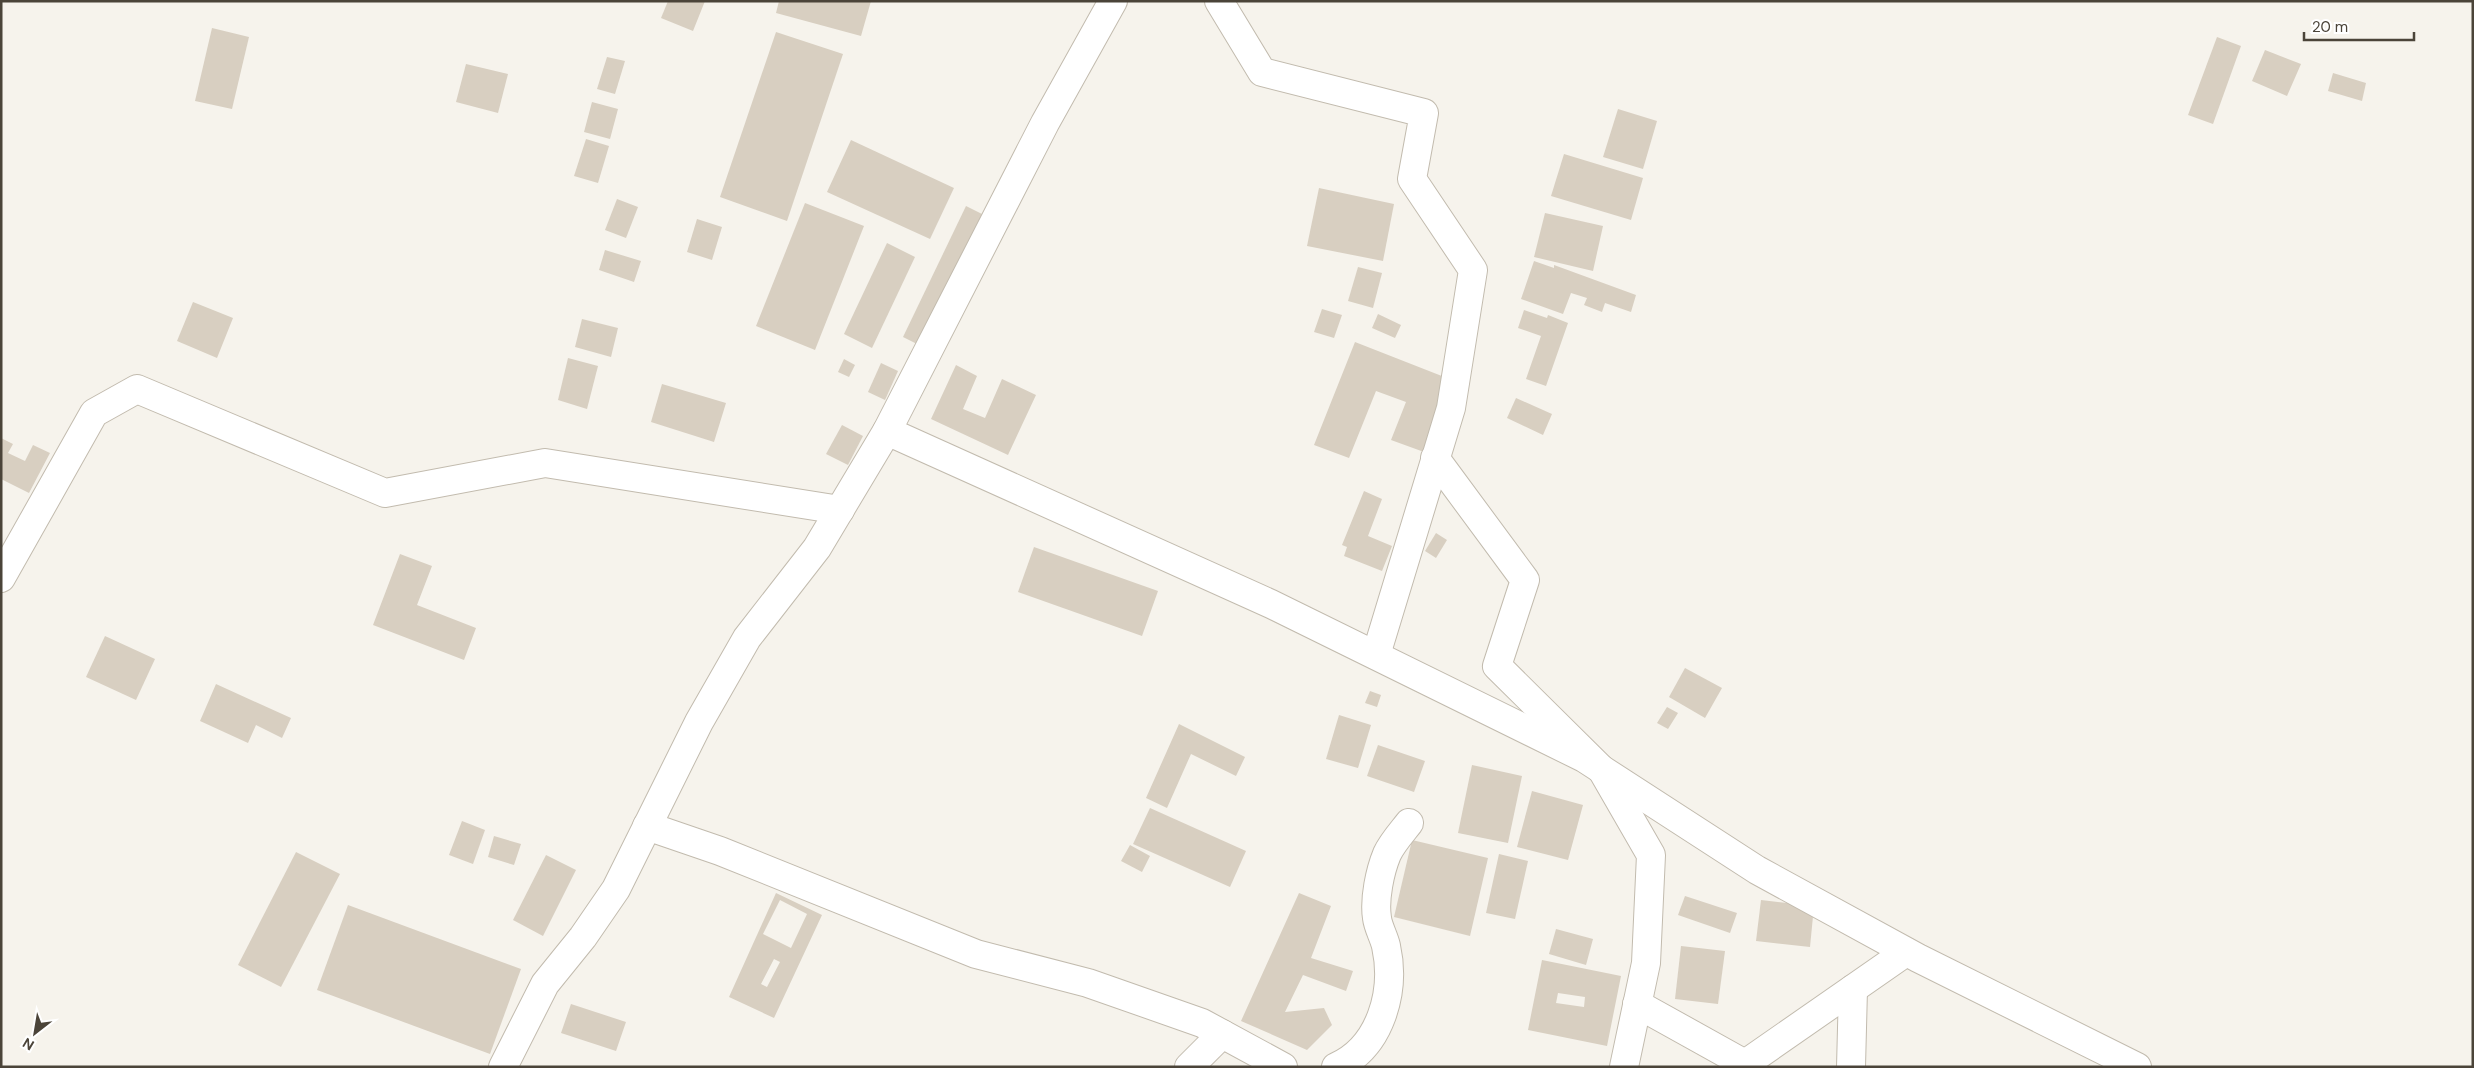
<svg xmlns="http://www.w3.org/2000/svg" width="2474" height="1068" font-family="'DM Sans',sans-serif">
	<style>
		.building { fill: #d8cfc1; fill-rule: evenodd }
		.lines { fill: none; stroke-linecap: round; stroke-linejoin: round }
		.minor-casing { stroke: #c2bbae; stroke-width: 30 }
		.minor { stroke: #fff; stroke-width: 28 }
	</style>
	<rect width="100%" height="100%" fill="#f6f3ec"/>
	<g class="building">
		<path d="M668,1H705L693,31L661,18Z"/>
		<path d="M779,1H871L861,36L776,13Z"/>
		<path d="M212,28L249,37L232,109L195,101Z"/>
		<path d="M776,32L843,54L787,221L720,197Z"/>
		<path d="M2217,37L2241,46L2213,124L2188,115Z"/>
		<path d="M2265,50L2301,64L2287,96L2252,81Z"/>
		<path d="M607,57L625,61L615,94L597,89Z"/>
		<path d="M466,64L508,74L498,113L456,102Z"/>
		<path d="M2333,73L2366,83L2362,101L2328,91Z"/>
		<path d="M592,102L618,109L610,139L584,132Z"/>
		<path d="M1618,109L1657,121L1643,169L1603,157Z"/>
		<path d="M586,139L609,146L598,183L574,176Z"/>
		<path d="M851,140L954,188L930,239L827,192Z"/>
		<path d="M1564,154L1643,178L1631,220L1551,196Z"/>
		<path d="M1319,188L1394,204L1383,261L1307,246Z"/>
		<path d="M617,199L638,207L626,238L605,230Z"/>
		<path d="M805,203L864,226L815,350L756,326Z"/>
		<path d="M966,206L982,214L919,345L903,337Z"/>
		<path d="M1545,213L1603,226L1593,271L1534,257Z"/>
		<path d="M697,219L722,227L712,260L687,252Z"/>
		<path d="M887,243L915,257L872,348L844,334Z"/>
		<path d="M605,250L641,261L634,282L599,270Z"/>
		<path d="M1534,261L1554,268V265L1636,295L1631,312L1605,303L1602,312L1584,305L1587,298L1571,293L1563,314L1521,299Z"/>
		<path d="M1358,267L1382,273L1373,308L1348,301Z"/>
		<path d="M193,302L233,318L217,358L177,341Z"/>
		<path d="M1322,309L1342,315L1334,338L1314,332Z"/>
		<path d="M1524,310L1547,318L1548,315L1568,323L1546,386L1526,379L1541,336L1518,328Z"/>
		<path d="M1378,314L1401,325L1395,338L1372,328Z"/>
		<path d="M582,319L618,328L611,357L575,347Z"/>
		<path d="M1355,342L1452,380L1424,452L1391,440L1406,402L1376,391L1349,458L1314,445Z"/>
		<path d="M568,358L598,366L587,409L558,400Z"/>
		<path d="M844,359L855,365L849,377L838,372Z"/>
		<path d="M881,363L898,371L885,400L868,392Z"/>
		<path d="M956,365L977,376L963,409L985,418L1002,379L1036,395L1008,455L931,419Z"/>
		<path d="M662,384L726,403L714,442L651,422Z"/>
		<path d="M1516,398L1552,414L1543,435L1507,418Z"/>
		<path d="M842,425L863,436L848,465L826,454Z"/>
		<path d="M1,438L13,444L8,453L25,461L33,445L50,453L29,493L1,479Z"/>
		<path d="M1364,491L1382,499L1368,536L1392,546L1382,571L1344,556L1347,547L1342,545Z"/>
		<path d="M1436,533L1447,540L1436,558L1425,551Z"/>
		<path d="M1034,547L1158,591L1142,636L1018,592Z"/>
		<path d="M400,554L432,566L417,605L476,628L464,660L373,625Z"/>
		<path d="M105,636L155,659L136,700L86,677Z"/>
		<path d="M1685,668L1722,688L1705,718L1669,697Z"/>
		<path d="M216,684L291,718L282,738L256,725L248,743L200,721Z"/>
		<path d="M1370,691L1381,695L1377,707L1365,703Z"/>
		<path d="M1667,707L1678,713L1668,729L1657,723Z"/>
		<path d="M1339,715L1371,725L1358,768L1326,759Z"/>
		<path d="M1179,724L1245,757L1236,776L1191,754L1167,808L1146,798Z"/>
		<path d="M1378,745L1425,761L1414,792L1367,776Z"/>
		<path d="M1472,765L1522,776L1508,843L1458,833Z"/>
		<path d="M1532,791L1583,805L1568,860L1517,847Z"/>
		<path d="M1150,808L1246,851L1230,887L1133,844Z"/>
		<path d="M462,821L485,830L473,864L449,855Z"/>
		<path d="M494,836L521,844L514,865L488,857Z"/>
		<path d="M1412,840L1488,858L1470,936L1394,917Z"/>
		<path d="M1130,845L1150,856L1142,872L1121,861Z"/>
		<path d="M296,852L340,874L281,987L238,965Z"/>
		<path d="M1499,854L1528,861L1515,919L1486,913Z"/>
		<path d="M546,855L576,870L543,936L513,920Z"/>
		<path d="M776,893L822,915L774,1018L729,997ZM780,900L807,914L791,948L763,934ZM774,959L780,962L767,987L761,984Z"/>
		<path d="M1299,893L1331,906L1311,958L1353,971L1346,991L1303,975L1285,1012L1324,1008L1332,1025L1307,1050L1241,1021Z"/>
		<path d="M1685,896L1737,913L1730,933L1678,915Z"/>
		<path d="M1761,900L1814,906L1810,947L1756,941Z"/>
		<path d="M348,905L521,969L490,1054L317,990Z"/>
		<path d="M1556,929L1593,939L1586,965L1549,954Z"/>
		<path d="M1681,946L1725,951L1718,1004L1675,999Z"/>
		<path d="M1542,960L1621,976L1607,1046L1528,1030ZM1558,993L1585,997L1584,1007L1556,1003Z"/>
		<path d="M571,1004L626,1022L616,1051L561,1033Z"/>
	</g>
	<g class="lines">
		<defs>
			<g id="minor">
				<path d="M1219,1L1262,72L1424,113L1412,179L1473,270L1451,408L1376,655"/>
				<path d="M887,431L1271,604L1584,758L1757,870L1918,958L2137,1067"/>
				<path d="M1435,458L1525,580L1497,666L1602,770L1651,855L1646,963L1624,1067"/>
				<path d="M1,578L94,413L137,389L385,493L545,463L840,510"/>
				<path d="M647,826L720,851L976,954L1088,983L1202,1023L1283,1067"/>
				<path d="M1637,1004L1745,1064L1906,952"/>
				<path d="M503,1067L545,984L583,937L616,889L699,722L747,638L817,548L887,431L1045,123L1113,1"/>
				<path d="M1189,1067L1222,1034"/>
				<path d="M1336,1067C1381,1047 1396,991 1386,946C1384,937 1378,927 1377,918C1374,899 1380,871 1387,854C1392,843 1402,832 1409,823"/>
				<path d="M1851,1067L1853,989"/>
			</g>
		</defs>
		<use href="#minor" class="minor-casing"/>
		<use href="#minor" class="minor"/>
	</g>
	<rect width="2474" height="1068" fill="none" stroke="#4b4439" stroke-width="5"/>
	<g transform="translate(35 1033) rotate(211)" stroke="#ffffff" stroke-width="4" paint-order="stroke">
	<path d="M0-4L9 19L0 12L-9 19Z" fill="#4b4439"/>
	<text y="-8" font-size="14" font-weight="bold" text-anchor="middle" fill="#4b4439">N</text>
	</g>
	<path d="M2304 32v8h110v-8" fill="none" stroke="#4b4439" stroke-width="2.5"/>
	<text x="2312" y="32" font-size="15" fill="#4b4439" stroke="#ffffff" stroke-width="4" paint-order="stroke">20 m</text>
</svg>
